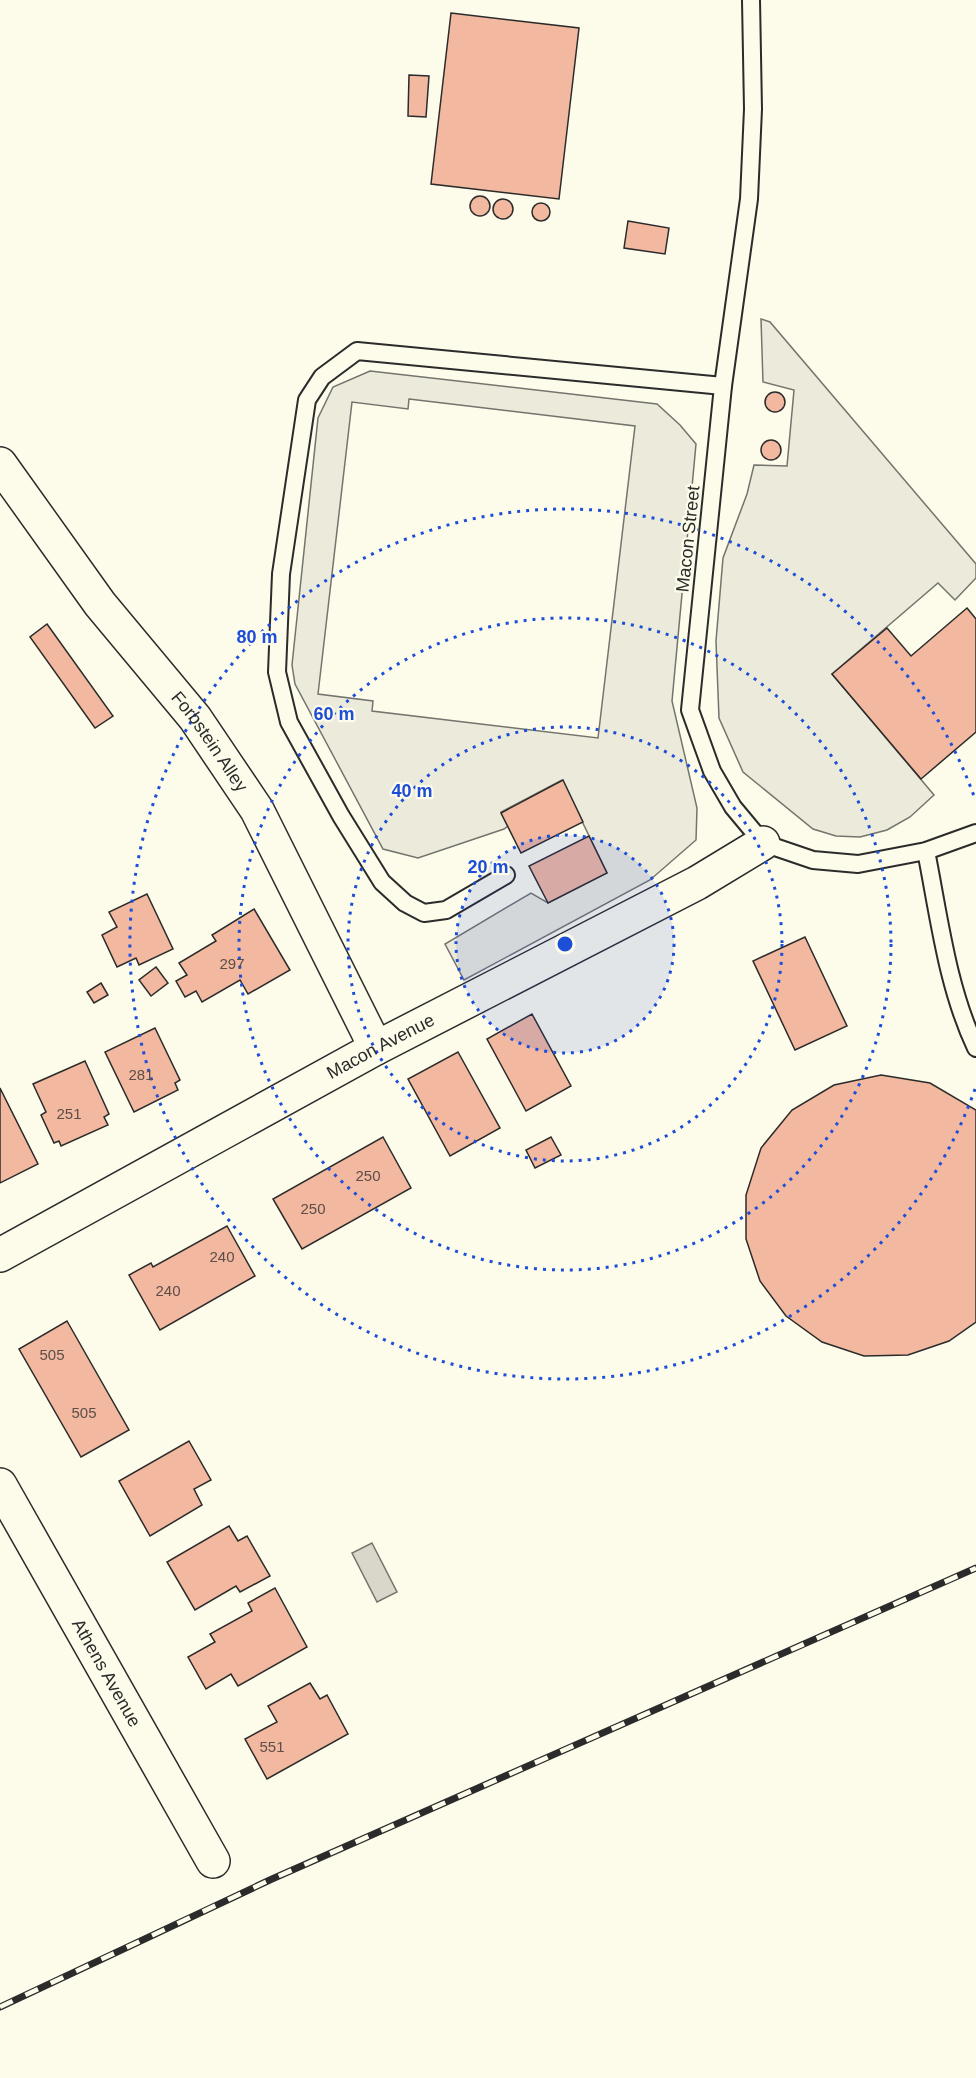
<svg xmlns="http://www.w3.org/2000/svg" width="976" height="2078" font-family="Arial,sans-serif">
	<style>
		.green { fill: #ecebdb; stroke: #74746e; stroke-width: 1.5; fill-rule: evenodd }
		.water { fill: #d8d7c9; stroke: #74746e; stroke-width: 1.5 }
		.building { fill: #f2b8a0; stroke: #2b2b2b; stroke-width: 1.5 }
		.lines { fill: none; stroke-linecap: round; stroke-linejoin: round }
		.lane-casing { stroke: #2b2b2b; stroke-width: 20 }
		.street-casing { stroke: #2b2b2b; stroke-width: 36 }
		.lane { stroke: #fdfbea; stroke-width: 16 }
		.street { stroke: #fdfbea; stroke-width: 33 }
		.rail-casing { stroke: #2b2b2b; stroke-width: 7 }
		.rail { stroke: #fdfbea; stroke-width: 4.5; stroke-dasharray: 14; stroke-linecap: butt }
		.ring { fill: none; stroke: #1d4ed8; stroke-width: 3; stroke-dasharray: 3 6 }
		.labels { text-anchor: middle; stroke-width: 4.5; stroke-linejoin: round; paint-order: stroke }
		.number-label { font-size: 15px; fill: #5d4e48 }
		.street-label { font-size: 18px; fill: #2b2b2b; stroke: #fdfbea }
		.centre { fill: #1d4ed8; stroke: #fdfbea; stroke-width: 3 }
		.ring-label { font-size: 18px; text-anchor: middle; font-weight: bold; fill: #1d4ed8; stroke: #fdfbea; stroke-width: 4.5; stroke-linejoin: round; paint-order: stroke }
	</style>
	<rect width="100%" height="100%" fill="#fdfbea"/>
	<g class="green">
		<path d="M761,319L770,322L976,564V578L955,600L938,583L832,674L934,795L910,817L887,830L860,837L836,836L813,829L743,772L719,718L716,641L723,558L747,494L754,465L787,466L794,390L763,382Z"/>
		<path d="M370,371L657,404L680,425L696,444L672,701L697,808L696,840L650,880L464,980L445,944L531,893L548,903L607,873L562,780L501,812L508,826L504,829L418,858L383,849L295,684L292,665L318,418L333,387ZM409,399L635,426L598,738L372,711L373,701L318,694L352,402L408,409Z"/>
	</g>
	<path class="water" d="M372,1543L397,1592L377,1602L352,1553Z"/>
	<g class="building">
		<path d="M451,13L579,28L559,199L431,184Z"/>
		<path d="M409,75L429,76L426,117L408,116Z"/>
		<circle cx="480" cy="206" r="10"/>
		<circle cx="503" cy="209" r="10"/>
		<circle cx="541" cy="212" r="9"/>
		<path d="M628,221L669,228L665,254L624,248Z"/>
		<circle cx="775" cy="402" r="10"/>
		<circle cx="771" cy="450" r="10"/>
		<path d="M967,608L976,619V732L921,779L832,674L887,628L911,656Z"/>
		<path d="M47,624L113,716L95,728L30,637Z"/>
		<path d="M563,780L583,822L521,853L501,813Z"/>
		<path d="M589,836L607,873L548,903L529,866Z"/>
		<path d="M147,894L173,949L139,965L136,958L117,967L102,935L117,927L109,912Z"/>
		<path d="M254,909L290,970L248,994L240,980L202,1002L196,991L185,997L176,981L187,975L179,963L216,941L212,935Z"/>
		<path d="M805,937L847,1026L795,1050L753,961Z"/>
		<path d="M156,967L168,983L151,996L139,980Z"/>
		<path d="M101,983L108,995L94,1003L87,992Z"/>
		<path d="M532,1014L571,1086L526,1111L487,1039Z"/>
		<path d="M155,1028L180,1080L175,1083L178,1090L134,1112L105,1052Z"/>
		<path d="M458,1052L500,1128L450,1156L408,1079Z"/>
		<path d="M85,1061L109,1114L104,1117L108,1125L61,1146L59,1141L54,1143L41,1115L46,1112L33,1084Z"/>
		<path d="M881,1075L930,1083L976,1110V1322L949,1341L908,1355L864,1356L822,1342L786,1316L760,1281L746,1239V1195L761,1148L792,1110L834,1085Z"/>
		<path d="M0,1088L38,1164L0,1183Z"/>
		<path d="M383,1137L411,1188L302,1249L273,1199Z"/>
		<path d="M551,1137L561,1155L535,1168L526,1150Z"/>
		<path d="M227,1226L255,1276L160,1330L129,1275L151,1263L153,1267Z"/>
		<path d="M67,1321L129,1430L81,1457L19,1349Z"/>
		<path d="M189,1441L211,1480L194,1489L202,1505L150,1536L119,1481Z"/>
		<path d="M229,1526L238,1541L247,1536L270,1576L240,1592L236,1586L195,1610L167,1562Z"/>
		<path d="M275,1588L307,1647L238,1686L231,1674L206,1689L188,1657L215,1642L210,1634L252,1611L248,1603Z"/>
		<path d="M310,1683L320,1699L327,1695L348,1734L267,1779L245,1739L277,1722L268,1706Z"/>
	</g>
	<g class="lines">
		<defs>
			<g id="lane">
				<path d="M751,0L753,109L749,199L723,386L690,710L712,771L733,807L763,843L813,860L858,864L926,851L976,833"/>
				<path d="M926,851C939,916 947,987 976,1048"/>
				<path d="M506,875L446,910L424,913L405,903L382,882L341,816L289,722L277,672L281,574L307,400L322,377L357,351L723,386"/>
			</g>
			<g id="street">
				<path id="s1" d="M0,464L100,604L195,718L257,810L376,1048"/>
				<path id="s2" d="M0,1255L376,1048L697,883L763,843"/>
				<path id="s3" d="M0,1485L213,1861"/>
			</g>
		</defs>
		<use href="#lane" class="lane-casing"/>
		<use href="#street" class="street-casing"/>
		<use href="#lane" class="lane"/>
		<use href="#street" class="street"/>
		<defs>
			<path id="rail" d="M0,2007L272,1879L976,1568"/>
		</defs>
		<use href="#rail" class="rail-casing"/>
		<use href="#rail" class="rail"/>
	</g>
	<circle cx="565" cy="944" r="109" fill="#1d4ed8" fill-opacity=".12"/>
	<g class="ring">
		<circle cx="565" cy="944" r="109"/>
		<circle cx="565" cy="944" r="217"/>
		<circle cx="565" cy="944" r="326"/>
		<path d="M975 1089A435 435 0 1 1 975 799"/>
	</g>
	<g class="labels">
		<g class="number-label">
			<text x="232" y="969">297</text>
			<text x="141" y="1080">281</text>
			<text x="69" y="1119">251</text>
			<text x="368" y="1181">250</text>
			<text x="313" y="1214">250</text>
			<text x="222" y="1262">240</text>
			<text x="168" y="1296">240</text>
			<text x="52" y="1360">505</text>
			<text x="84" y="1418">505</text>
			<text x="272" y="1752">551</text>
		</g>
		<g class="street-label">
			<text transform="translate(688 539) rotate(-84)" y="6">Macon Street</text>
			<text dy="6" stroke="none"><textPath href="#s1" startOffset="348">Forbstein Alley</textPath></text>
			<text dy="6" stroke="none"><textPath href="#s2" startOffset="434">Macon Avenue</textPath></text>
			<text dy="6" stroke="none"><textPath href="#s3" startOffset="216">Athens Avenue</textPath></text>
		</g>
	</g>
	<circle cx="565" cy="944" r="9" class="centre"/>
	<g class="ring-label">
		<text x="257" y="643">80 m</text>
		<text x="334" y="720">60 m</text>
		<text x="412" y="797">40 m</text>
		<text x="488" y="873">20 m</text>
	</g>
</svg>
